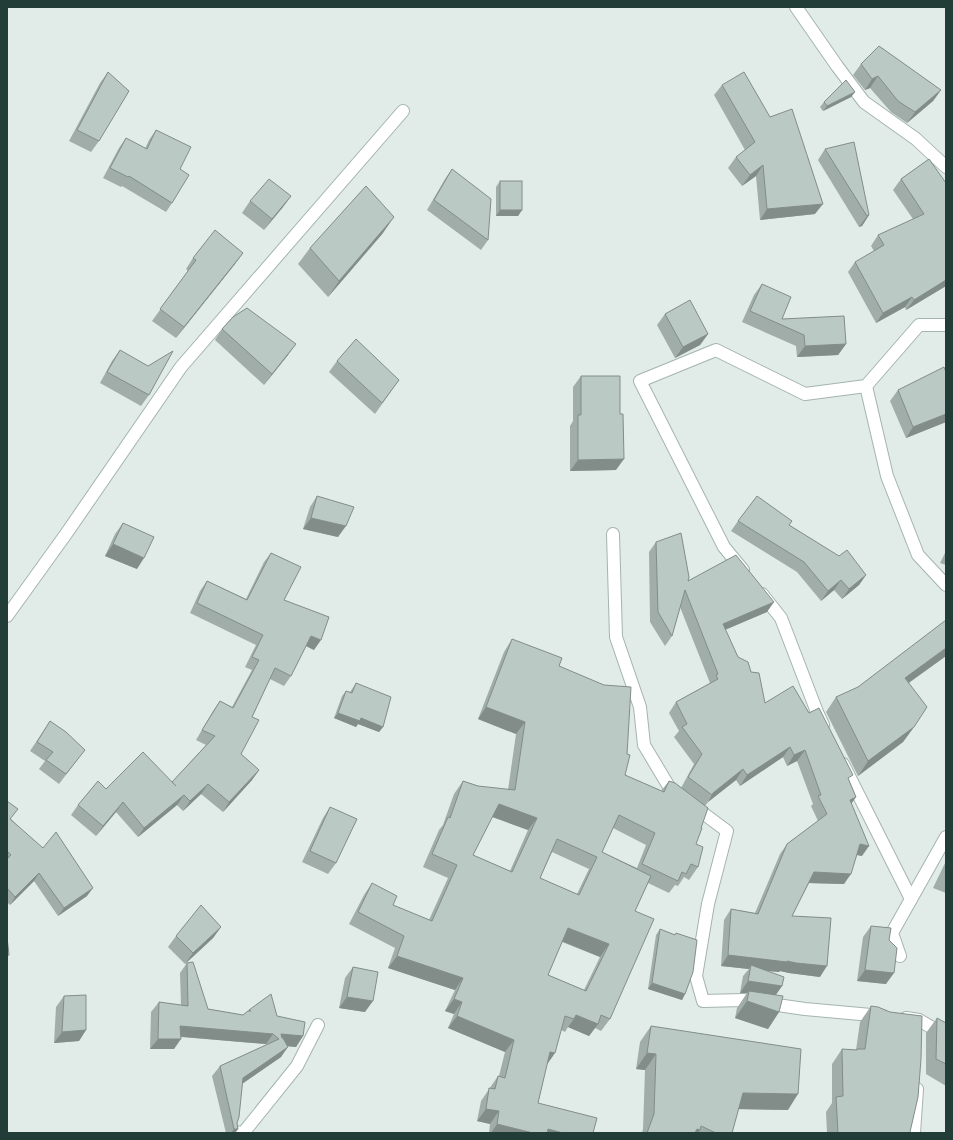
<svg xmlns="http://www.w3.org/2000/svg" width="953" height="1140" font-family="'Asap Condensed',sans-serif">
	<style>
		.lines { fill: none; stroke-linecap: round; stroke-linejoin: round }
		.minor-casing { stroke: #a4b4b0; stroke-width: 14 }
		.minor { stroke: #fff; stroke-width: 12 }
		.wall { fill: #a0ada9; fill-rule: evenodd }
		.shaded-wall { fill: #828d89 }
		.building { fill: #bac9c4; stroke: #828d89; fill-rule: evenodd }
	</style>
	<rect width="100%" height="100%" fill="#e1ece8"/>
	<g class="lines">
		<defs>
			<g id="minor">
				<path d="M796,7L837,66L864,102L916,139L946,167"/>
				<path d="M866,386L887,476L918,555L946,585"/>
				<path d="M613,534L616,637L640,707L644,745L671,790L678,794"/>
				<path d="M743,570L724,547L640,381L716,350L805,394L866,386L919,325H946"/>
				<path d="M762,594L781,618L817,712L823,725"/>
				<path d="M7,616L66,534L181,367L403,111"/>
				<path d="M843,764L911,899"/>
				<path d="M692,805L727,831L708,904L696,976L703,1001L743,1000L805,1009L882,1016"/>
				<path d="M900,956L892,933L946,837"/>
				<path d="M906,1018L919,1020L946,1036"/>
				<path d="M237,1133L244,1132L297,1066L318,1025"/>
				<path d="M914,1133L917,1089"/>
			</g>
		</defs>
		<use href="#minor" class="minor-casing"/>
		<use href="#minor" class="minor"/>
	</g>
	<g class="wall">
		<path d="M861,64L941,90L933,101L907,123L891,112L870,88L865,90L853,75Z"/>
		<path d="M108,72L99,141L91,152L69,141L100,83Z"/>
		<path d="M722,85L815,214L760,220L756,176L742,186L728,168L736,157L745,150L714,95Z"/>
		<path d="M855,92L851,97L823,111L820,107L824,102Z"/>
		<path d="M156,130L180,169L172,203L166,212L122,186L121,187L103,178L119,148L126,138L145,149L149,140Z"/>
		<path d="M825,149L869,215L862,226L859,227L818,160Z"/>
		<path d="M929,159L946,286L906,310L905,307L876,323L848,272L855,262L874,251L871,246L878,235L913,219L893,190L901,179Z"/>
		<path d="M452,169L488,240L481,250L427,210L445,179Z"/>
		<path d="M500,181L522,210L518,216H496V187Z"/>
		<path d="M291,196L283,207L264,230L242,213L250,201Z"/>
		<path d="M383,233L328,297L298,264L310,248Z"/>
		<path d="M243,253L235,264L176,338L152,321L188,271L186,269L193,258Z"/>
		<path d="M762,284L782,319L846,344L838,355L797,357L796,346L742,322L754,295Z"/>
		<path d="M665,314L708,334L700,345L675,358L657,325Z"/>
		<path d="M222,329L288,355L264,385L215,340Z"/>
		<path d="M120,350L149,395L141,406L100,383L112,361Z"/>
		<path d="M337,361L399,380L375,414L329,372Z"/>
		<path d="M946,372V422L906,438L890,401L898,390Z"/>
		<path d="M581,376L616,470L570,471V426L573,421V387Z"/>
		<path d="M317,496L338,537L303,529L310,507Z"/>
		<path d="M738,521L789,525L866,575L859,585L842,599L834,590L821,601L797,572L731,531Z"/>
		<path d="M123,523L137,569L105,556L115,534Z"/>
		<path d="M656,542L688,581L767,612L725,630L738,657L751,672L765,703L849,780L856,797L851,804L862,856L857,855L844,884L809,883L792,916L820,977L789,973L780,971L779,972L766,971L782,986L776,995L779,1012L768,1029L735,1018L737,1008L747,993H740L743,976L749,969L721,966L724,920L731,909L755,913L780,854L787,844L818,821L811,806L813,804L797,761L787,766L783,757L740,786L736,780L708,802L705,806L701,828L696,844L698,867L689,880L684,877L678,886L675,885L669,893L648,883L635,911L610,1019L601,1031L595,1028L589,1036L568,1027L565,1032L561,1030L547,1064L538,1103L593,1133H489L490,1124L477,1121L481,1101L498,1076H499L505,1052L448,1028L454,1014L445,1011L455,990L388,968L395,948L349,924L364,895L372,883L393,905L429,920L448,878L423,867L439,830L443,825L454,794L463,781L478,786L508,790L516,734L478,719L504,652L512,639L559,666L625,775L661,791L669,781L681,788L694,764L674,737L679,731L669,713L676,702L710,683L680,607L672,636L665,646L650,622L649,552ZM492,817L528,830L510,871L473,855ZM613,828L646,845L637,868L602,852ZM552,852L589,869L577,894L540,878ZM562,942L600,957L584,990L548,975Z"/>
		<path d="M946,551V565L940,563Z"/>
		<path d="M271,553L284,600L314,650L306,646L291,676L284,686L270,679L252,717L241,754L259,770L252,780L223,812L201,794L183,811L177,805L138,837L116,812L96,836L71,815L78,805L106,789L172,782L206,745L196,740L213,711L220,701L232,707L252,670L245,667L256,645L190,613L200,591L207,581L246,599L264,562Z"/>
		<path d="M946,656L909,683L914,727L903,742L858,776L826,712L836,697Z"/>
		<path d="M356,683L383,727L379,732L358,724L356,727L334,718L342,696L346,691L350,692Z"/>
		<path d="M50,721L78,759L59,784L39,769L45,761L30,751Z"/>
		<path d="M7,801L11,819L87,896L58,916L34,881L10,905L7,902Z"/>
		<path d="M330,807L336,863L328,874L302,862L323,818Z"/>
		<path d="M946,861V893L933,888Z"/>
		<path d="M871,926L889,940L886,984L857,981L863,937Z"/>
		<path d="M221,927L213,938L185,964L168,947L176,936Z"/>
		<path d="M660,929L675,935L676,933L685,994L682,1000L648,989L656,935Z"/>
		<path d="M187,963L208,1009L243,1015L249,1010L277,1016L303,1036L296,1047L287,1046L281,1057L242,1084L237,1123L238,1129L235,1133H226L212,1076L220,1066L267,1045L266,1044L181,1037L174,1049H150L151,1012L159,1002L181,1005L180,973Z"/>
		<path d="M353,967L365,1012L339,1008L345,978Z"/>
		<path d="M64,996L86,1030L79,1041L54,1043L56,1007Z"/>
		<path d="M871,1006L910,1132L911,1133H827L826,1112L832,1103V1064L842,1049L856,1050L860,1022Z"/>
		<path d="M937,1018L946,1023V1086L926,1074V1033Z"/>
		<path d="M651,1026L788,1110L738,1109L732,1133H642L643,1129L645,1070L636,1069L640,1042Z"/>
	</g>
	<g class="shaded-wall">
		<path d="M878,76L870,88L865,90L872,79Z"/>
		<path d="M941,90L933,101L907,123L915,112Z"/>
		<path d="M855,92L851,97L823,111L827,106Z"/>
		<path d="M763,165L756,176L742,186L750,175Z"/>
		<path d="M291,196L283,207L264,230L272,219Z"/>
		<path d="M823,204L815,214L760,220L767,209Z"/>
		<path d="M500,210H522L518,216H496Z"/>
		<path d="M869,215L862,226L859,227L867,216Z"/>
		<path d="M394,217L383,233L328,297L339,281Z"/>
		<path d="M243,253L235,264L176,338L184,327Z"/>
		<path d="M946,280V286L906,310L914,300Z"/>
		<path d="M912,297L905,307L876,323L883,313Z"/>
		<path d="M708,334L700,345L675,358L683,347Z"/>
		<path d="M296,344L288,355L264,385L272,374Z"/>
		<path d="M846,344L838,355L797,357L805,346Z"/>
		<path d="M946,414V422L906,438L913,427Z"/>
		<path d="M624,459L616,470L570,471L578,460Z"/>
		<path d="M311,518L346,526L338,537L303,529Z"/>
		<path d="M113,544L144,558L137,569L105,556Z"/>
		<path d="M866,575L859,585L842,599L849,589Z"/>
		<path d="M841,580L834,590L821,601L828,591Z"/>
		<path d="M774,602L767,612L715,634L723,624Z"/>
		<path d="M311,636L321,640L314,650L304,645Z"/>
		<path d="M946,648V656L894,693L905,678Z"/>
		<path d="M486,707L525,722L516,734L478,719Z"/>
		<path d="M338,713L361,718L383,727L379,732L358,724L356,727L334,718Z"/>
		<path d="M914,727L903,742L858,776L868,761Z"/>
		<path d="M790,747L783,757L740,786L747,775Z"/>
		<path d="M805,750L797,761L787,766L794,755Z"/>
		<path d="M743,769L736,780L708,802L713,793Z"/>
		<path d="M259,770L252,780L223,812L229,802Z"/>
		<path d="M208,784L201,794L183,811L190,801Z"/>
		<path d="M184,795L177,805L138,837L144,828Z"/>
		<path d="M856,797L849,807L850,800Z"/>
		<path d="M123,802L116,812L96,836L103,826Z"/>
		<path d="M499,804L537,818L528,830L490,816Z"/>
		<path d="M860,844L869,846L862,856L852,854Z"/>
		<path d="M814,872L851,874L844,884L807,883Z"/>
		<path d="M39,873L34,881L10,905L15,897Z"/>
		<path d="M93,888L87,896L58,916L64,908Z"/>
		<path d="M221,927L213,938L185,964L193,953Z"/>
		<path d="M568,928L609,944L600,957L559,940Z"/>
		<path d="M728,955L787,961L827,966L820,977L789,973L780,971L779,972L751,969V965L749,969L721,966Z"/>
		<path d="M397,956L463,978L455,990L388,968Z"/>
		<path d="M865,970L894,973L886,984L857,981Z"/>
		<path d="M748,981L782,986L774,997L749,991L747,993H740Z"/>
		<path d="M652,983L685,994L682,1000L648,989Z"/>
		<path d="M347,997L373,1001L365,1012L339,1008Z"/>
		<path d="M454,999L462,1002L454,1014L445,1011Z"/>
		<path d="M747,1001L779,1012L768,1029L735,1018Z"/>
		<path d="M576,1015L598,1024L589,1036L568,1027L574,1019Z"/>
		<path d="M457,1016L514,1040L505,1052L448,1028Z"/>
		<path d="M180,1026L273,1034L266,1044L173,1036Z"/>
		<path d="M86,1030L79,1041L54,1043L62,1032Z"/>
		<path d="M281,1034L303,1036L296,1047L275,1045L279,1039Z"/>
		<path d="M158,1039H181L174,1049H150Z"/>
		<path d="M288,1047L281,1057L236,1088L243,1078Z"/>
		<path d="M550,1052L555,1053L546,1066Z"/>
		<path d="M647,1053L656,1054L645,1070L636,1069Z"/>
		<path d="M743,1093L798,1094L788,1110L732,1109Z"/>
		<path d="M486,1109L499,1111L490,1124L477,1121Z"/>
		<path d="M497,1124L533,1133H491Z"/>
		<path d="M234,1129H238L235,1133H231Z"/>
		<path d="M548,1129L563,1133H546Z"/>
		<path d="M697,1129L700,1130L698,1133H694Z"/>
	</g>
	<g class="building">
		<path d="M879,46L941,90L915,112L907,107L898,101L878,76L872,79L861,64Z"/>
		<path d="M108,72L129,91L99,141L77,130Z"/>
		<path d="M744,72L770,117L792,109L823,204L767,209L763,165L750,175L736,157L755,142L722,85Z"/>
		<path d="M846,80L855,92L827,106L824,102Z"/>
		<path d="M156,130L191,147L180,169L189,175L172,203L129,176L128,177L110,168L126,138L147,149Z"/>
		<path d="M854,142L869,215L867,216L825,149Z"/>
		<path d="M929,159L946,183V280L914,300L912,297L883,313L855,262L884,245L878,235L924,214L901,179Z"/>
		<path d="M452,169L491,199L488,240L434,200Z"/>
		<path d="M269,179L291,196L272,219L250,201Z"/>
		<rect x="500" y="181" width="22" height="29"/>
		<path d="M366,186L394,217L339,281L310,248Z"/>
		<path d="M215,230L243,253L184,327L160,309L196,260L193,258Z"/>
		<path d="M762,284L791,297L782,319L844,316L846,344L805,346L804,335L750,311Z"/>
		<path d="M690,300L708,334L683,347L665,314Z"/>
		<path d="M247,308L296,344L272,374L222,329L233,317Z"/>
		<path d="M356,339L399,380L382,403L337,361Z"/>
		<path d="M120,350L148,366L173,351L149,395L107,372Z"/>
		<path d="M944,367L946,372V414L913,427L898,390Z"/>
		<path d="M581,376H620V414H623L624,459L578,460V415H581Z"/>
		<path d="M317,496L354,507L346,526L311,518Z"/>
		<path d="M757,496L792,521L789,525L839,556L847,550L866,575L849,589L841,580L828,591L804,562L738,521Z"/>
		<path d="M123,523L154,537L144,558L113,544Z"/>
		<path d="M681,533L689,577L688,581L736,555L774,602L723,624L738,657L748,662L751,672L759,673L765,703L793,686L809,713L819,708L853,775L848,778L856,797L850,800L869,846L860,844L851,874L814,872L792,916L831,918L827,966L796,963L787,961V962L728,955L731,909L758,914L787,844L827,814L818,796L821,795L805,750L794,755L790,747L747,775L743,769L713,793L712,795L688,777L702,754L682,727L687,724L676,702L718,679L716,675L718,674L685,590L672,636L658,612L656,542Z"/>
		<path d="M271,553L301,567L284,600L329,617L321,640L311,636L291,676L275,668L252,717L259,720L241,754L259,770L229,802L208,784L190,801L184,795L144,828L123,802L103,826L78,805L98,781L106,789L143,752L176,786L172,782L215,736L202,730L220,701L233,708L259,660L252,657L263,635L197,603L207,581L247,600Z"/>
		<path d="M946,620V648L905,678L927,707L914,727L868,761L836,697L858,687Z"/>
		<path d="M512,639L562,658L559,666L604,685L631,687L627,754L630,755L625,775L664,792L669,781L675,783L708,808L701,828H702L696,844L703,847L698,867L691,864L686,874L682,872L678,881L642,864L655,833L619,815L602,852L651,876L635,911L654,919L610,1019L601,1015L598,1024L576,1015L574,1019L565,1016L555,1053L550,1052L538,1103L597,1118L593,1133H563L548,1129L547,1133H533L497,1124L499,1111L486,1109L489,1088L495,1089L498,1076L505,1078L514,1040L457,1016L462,1002L454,999L463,978L397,956L404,936L358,912L372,883L397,896L393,905L432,921L457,865L432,854L448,817L450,818L463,781L478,786L515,790L525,722L486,707ZM499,804L537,818L512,872L473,855ZM557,839L597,857L579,895L540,878ZM568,928L609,944L586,991L548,975Z"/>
		<path d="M356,683L391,697L383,727L361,718L360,721L338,713L346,691L352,693Z"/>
		<path d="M50,721L66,732L85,750L66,774L46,760L53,752L37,742Z"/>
		<path d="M7,801L18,809L10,819L43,848L56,832L93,888L64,908L39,873L15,897L7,888V859L11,855L7,851Z"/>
		<path d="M330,807L357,819L336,863L310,851Z"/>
		<path d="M201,905L221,927L193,953L176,936Z"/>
		<path d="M871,926L891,928L889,940L897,948L894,973L865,970Z"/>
		<path d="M660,929L675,935L676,933L697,940L693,972L685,994L652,983Z"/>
		<path d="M7,937L9,955L7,956Z"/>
		<path d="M193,962L208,1009L243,1015L248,1011H251L249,1010L271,994L277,1016L305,1022L303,1036L281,1034L282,1038H283L288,1047L243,1078L239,1117L237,1123L238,1129H234L220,1066L279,1039L273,1034L180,1026L181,1039H158L159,1002L188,1006L187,963Z"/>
		<path d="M751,965L784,977L782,986L748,981Z"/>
		<path d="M353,967L378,972L373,1001L347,997Z"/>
		<path d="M749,991L783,996L779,1012L747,1001Z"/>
		<path d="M86,995V1030L62,1032L64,996Z"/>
		<path d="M871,1006L878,1007L890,1012L922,1016L921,1059L918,1097L910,1132L911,1133H838L836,1097L843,1096L842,1049L857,1050V1049H865Z"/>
		<path d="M937,1018L946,1023V1064L936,1059Z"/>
		<path d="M651,1026L801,1049L798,1094L743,1093L732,1133H716L701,1126L700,1130L697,1129L695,1133H647L654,1114L656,1054L647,1053Z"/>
	</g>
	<rect width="953" height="1140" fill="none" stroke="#223c38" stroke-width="16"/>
</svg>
